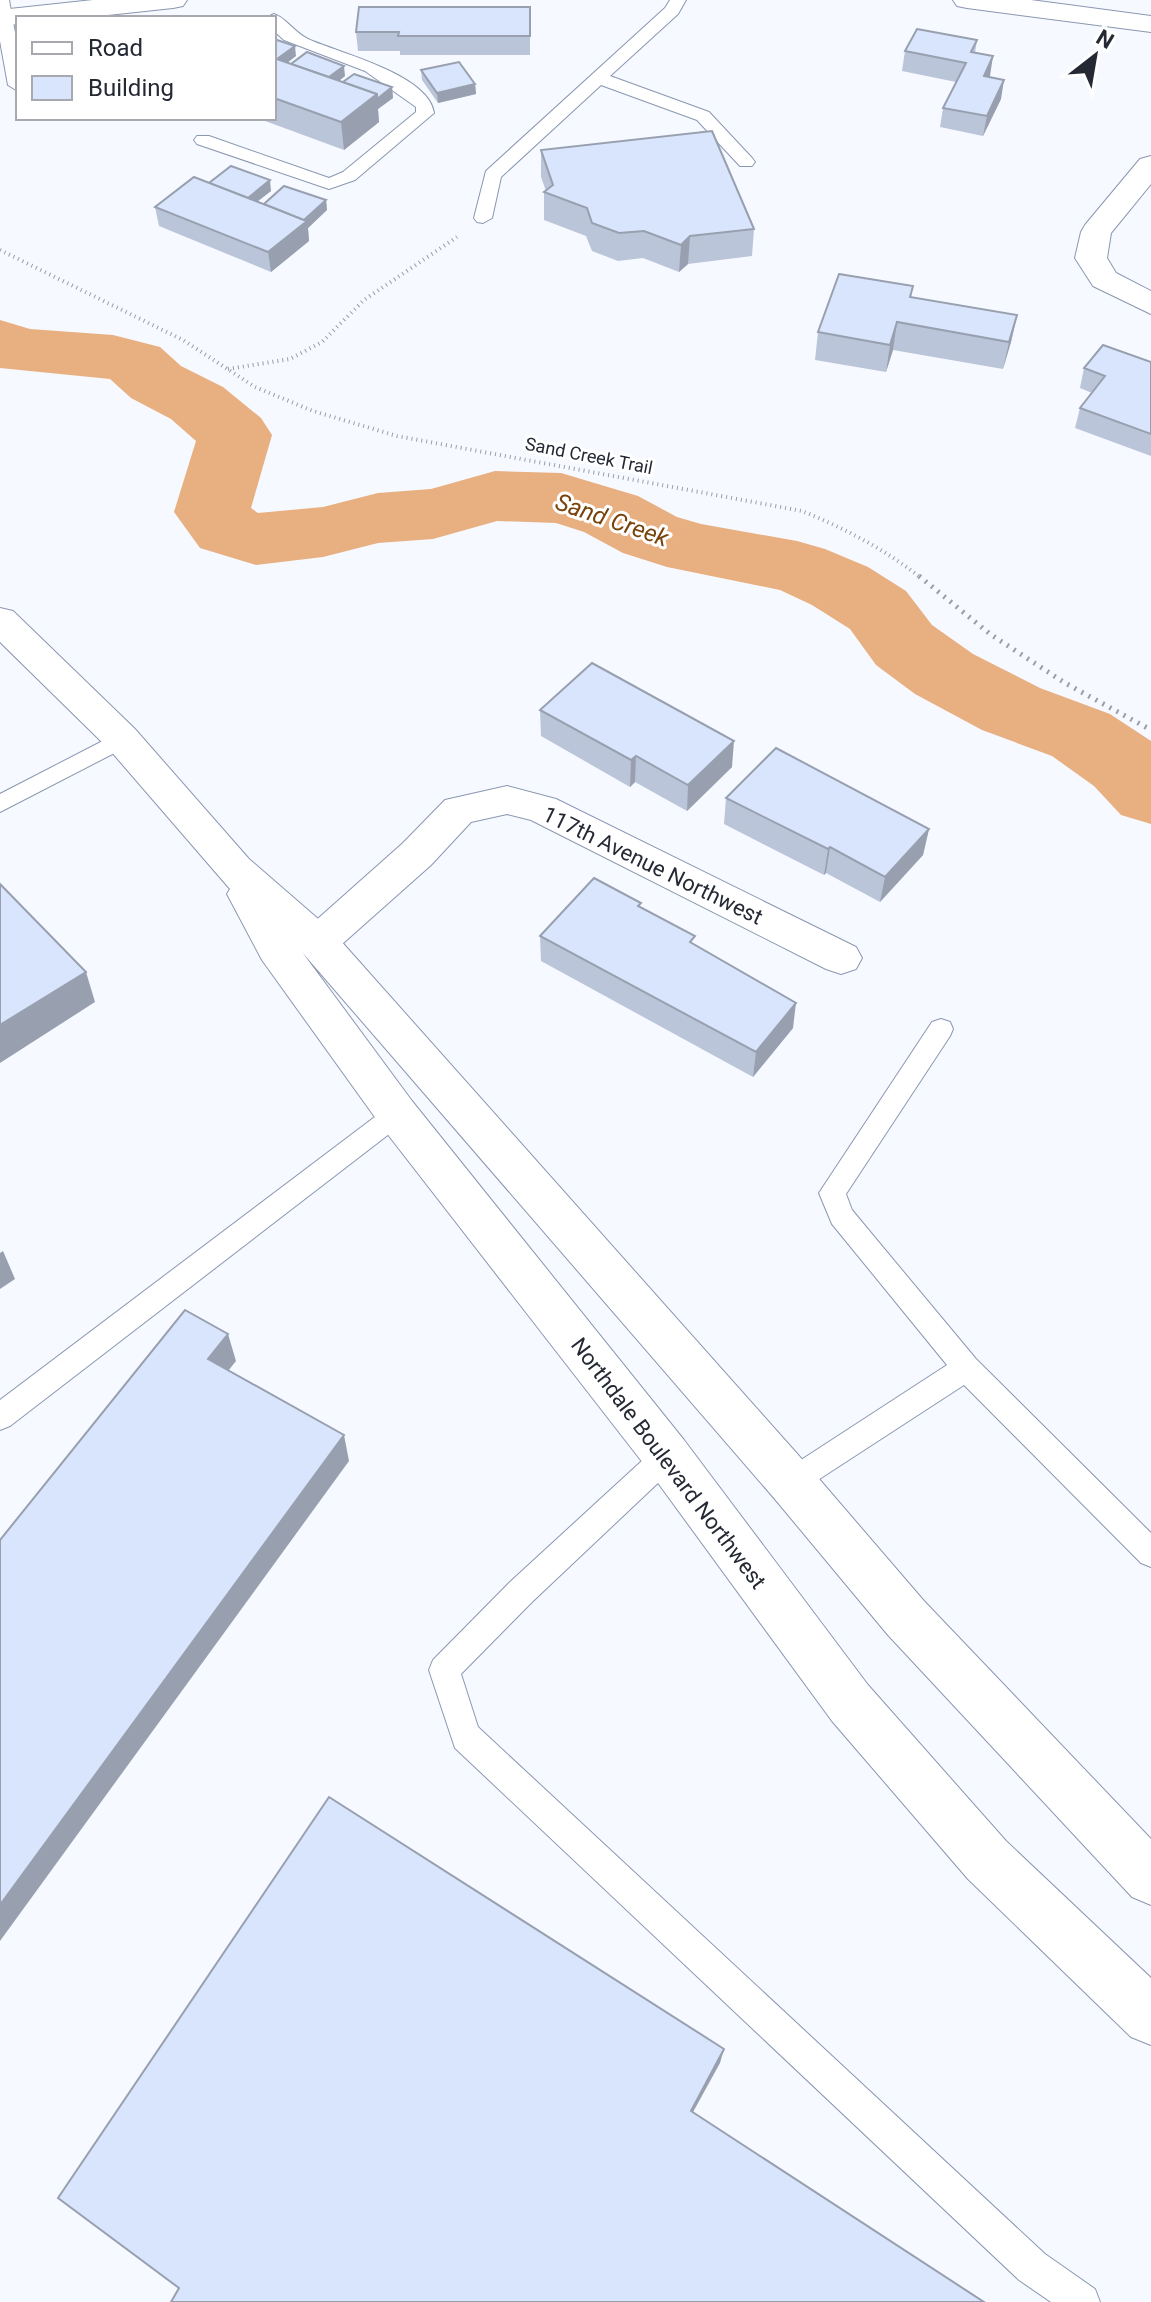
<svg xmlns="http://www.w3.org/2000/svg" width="1151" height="2302" font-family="Roboto,sans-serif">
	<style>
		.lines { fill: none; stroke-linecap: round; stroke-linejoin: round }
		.river { fill: #e8af80; fill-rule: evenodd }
		.lane-casing { stroke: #8a97b1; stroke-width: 2 }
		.street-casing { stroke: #8a97b1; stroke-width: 2 }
		.secondary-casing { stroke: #8a97b1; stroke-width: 2 }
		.path-far1 { stroke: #9a9ea6; stroke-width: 4; stroke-dasharray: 1 4; stroke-linecap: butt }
		.path { stroke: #9a9ea6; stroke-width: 5; stroke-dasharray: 2 6; stroke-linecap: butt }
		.lane { fill: #fff; fill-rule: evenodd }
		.street { fill: #fff; fill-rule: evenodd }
		.secondary { fill: #fff; fill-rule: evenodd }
		.wall { fill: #bbc5d9 }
		.shaded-wall { fill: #98a0b0 }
		.building { fill: #d9e5fc; stroke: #98a0b0; stroke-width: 2 }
		.labels { text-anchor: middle; stroke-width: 6; stroke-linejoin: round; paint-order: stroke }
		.far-street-label { font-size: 18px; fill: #242934; stroke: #fff }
		.street-label { font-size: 22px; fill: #242934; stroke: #fff }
		.water-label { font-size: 24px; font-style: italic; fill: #78430b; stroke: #fff }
	</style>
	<rect width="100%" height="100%" fill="#f6f9ff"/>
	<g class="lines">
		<path class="river" d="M0,320L30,329L113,335L160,347L181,366L223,387L261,418L272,435L251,508L258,513L323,507L378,493L431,489L495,471L561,473L638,496L677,517L701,524L797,541L825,549L868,567L906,591L932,625L973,654L1040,688L1110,714L1151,741V824L1121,815L1094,786L1052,756L982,730L915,694L876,665L850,629L812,605L780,590L667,567L623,553L584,532L556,523L497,521L433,539L378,543L323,557L256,565L200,548L174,512L196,441L171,419L131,398L110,379L0,368Z"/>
		<defs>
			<g id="lane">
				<path d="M0,0H9L18,49L16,90L8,85L0,41Z"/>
				<path d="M670,0H686L678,14L610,76L709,112L752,158L755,162L752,166H740L697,120L601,85L501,177L492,218L483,223L477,222L474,218L486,171L665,8Z"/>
				<path d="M274,14C285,17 295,33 308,39C338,53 429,74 434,113L355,180L329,189L197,144L194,140L197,136H209L329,178L343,172L416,112V107L365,71L284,40L274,31V18H266Z"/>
				<path d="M122,731L130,733L133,739L130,745L0,812V794Z"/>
				<path d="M941,1019L950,1022L953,1029L950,1036L846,1194L852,1210L976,1359L1151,1533V1567L1141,1563L964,1385L801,1491L791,1495L781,1491L777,1482L781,1473L947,1365L832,1224L819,1193L932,1022Z"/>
				<path d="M397,1103L406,1107L410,1114L406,1121L10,1426L0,1430V1400L388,1107Z"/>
				<path d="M667,1443L677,1447L681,1456L677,1465L532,1602L461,1674L478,1727L1045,2254L1095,2289L1100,2302H1051L1019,2280L455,1748L429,1670L433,1660L510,1582L657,1447Z"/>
			</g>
			<g id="street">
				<path d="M93,0H187L183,6L173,8L80,18H18V24L0,26V10Z"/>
				<path d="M953,0H1031L1151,16V32L967,8L957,6Z"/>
				<path d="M1151,156V184L1111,233L1107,258L1116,273L1151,291V314L1093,286L1075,258L1081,232L1085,225L1140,159Z"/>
				<path d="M507,786L556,799L856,947L862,958L856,969L841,974L826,969L531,820L507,814L471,822L431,865L332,953L318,958L304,953L297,942L304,931L403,843L445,800Z"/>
			</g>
			<path id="secondary" d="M0,608L13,611L135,729L249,859L332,931L808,1466L924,1601L1151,1839V1905L1132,1897L888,1635L774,1498L302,952L412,1101L684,1440L868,1685L1006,1841L1151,1978V2045L1131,2037L968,1879L832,1721L650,1472L382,1127L262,960L227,894L230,889L109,749L0,642Z"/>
		</defs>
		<use href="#lane" class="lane-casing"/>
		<use href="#street" class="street-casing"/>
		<use href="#secondary" class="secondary-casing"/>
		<g class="path-far1">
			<path d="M0,250L183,340L255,387L313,411L397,436L802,511C844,528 886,550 921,578"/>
			<path d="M228,369L290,359L322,342L364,300L457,237"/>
		</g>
		<path class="path" d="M919,576L990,634L1065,683L1151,730"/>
		<use href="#lane" class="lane"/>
		<use href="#street" class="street"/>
		<use href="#secondary" class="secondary"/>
	</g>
	<g class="wall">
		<path d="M530,7V55H400V51H358L356,32Z"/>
		<path d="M274,39L296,56L287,63L345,76L339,81L343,82L392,87L393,98L378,109L379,122L344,150L257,118H274Z"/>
		<path d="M977,40L975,53L993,56L989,77L1001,99L983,136L940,127L943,108L956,82L902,71L905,51Z"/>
		<path d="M421,70L475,84L476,94L438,103L422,80Z"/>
		<path d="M541,150L754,229L752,256L688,264L679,272L643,258L618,261L592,251L586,236L544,220V192L546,191L541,177Z"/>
		<path d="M209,183L271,191L257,202L264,204L326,200L327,210L308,228L309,241L271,272L159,226L155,207Z"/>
		<path d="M913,286L911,297L1017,315L1011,342L1003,369L893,350L886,372L815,360L818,332Z"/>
		<path d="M1151,362V456L1075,428L1080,408L1092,393L1080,388L1084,368Z"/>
		<path d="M540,710L732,767L687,811L635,782L630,787L541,736Z"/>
		<path d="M726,798L929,829L923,855L880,902L826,873L824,875L724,824Z"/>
		<path d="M641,907L695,945L793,1028L753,1077L541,961L540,936Z"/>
	</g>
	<g class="shaded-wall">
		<path d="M295,46L296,56L274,73V62Z"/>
		<path d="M993,56L990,76L980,96L984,76Z"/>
		<path d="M344,66L345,76L321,95L320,85Z"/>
		<path d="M1004,80L1001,99L983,136L987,116Z"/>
		<path d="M475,84L476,94L438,103L437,93Z"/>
		<path d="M392,87L393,98L378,109L379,122L344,150L341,122L377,94Z"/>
		<path d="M270,180L271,191L245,211L244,201Z"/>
		<path d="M326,200L327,210L308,228L309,241L271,272L268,252Z"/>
		<path d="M690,236L688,264L679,272L681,245Z"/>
		<path d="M1017,315L1011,342L1003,369L1009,342Z"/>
		<path d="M897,322L893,350L886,372L890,345Z"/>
		<path d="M734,741L732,767L687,811L688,785Z"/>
		<path d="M636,756L635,782L630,787L631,760Z"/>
		<path d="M929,829L923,855L880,902L885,877Z"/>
		<path d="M830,847L826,873L824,875L828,849Z"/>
		<path d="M86,972L95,1002L0,1063V1025Z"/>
		<path d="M796,1003L793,1028L753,1077L756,1052Z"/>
		<path d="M3,1251L15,1279L0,1289V1253Z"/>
		<path d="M228,1334L236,1361L217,1385L208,1359Z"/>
		<path d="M344,1435L349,1461L0,1941V1905Z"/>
		<path d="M724,2049L720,2063L687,2123L691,2111Z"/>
	</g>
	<g class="building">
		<path d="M359,7H530V36H398L399,32H356Z"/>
		<path d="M917,29L977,40L971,52L993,56L984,76L1004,80L987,116L943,108L966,63L905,51Z"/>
		<path d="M274,39L295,46L277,59L274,58Z"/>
		<path d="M307,52L344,66L329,77L291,64Z"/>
		<path d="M274,58L377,94L341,122L274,98Z"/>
		<path d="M459,62L475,84L437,93L421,70Z"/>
		<path d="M354,74L392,87L377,99V94L343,82Z"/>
		<path d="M712,131L754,229L690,236L681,245L644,231L619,233L592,223L587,208L544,192L553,185L541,150Z"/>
		<path d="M231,166L270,180L248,198L209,183Z"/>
		<path d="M194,177L307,221L268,252L155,207Z"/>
		<path d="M284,186L326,200L304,220L264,204Z"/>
		<path d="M839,274L913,286L910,297L1017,315L1009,342L897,322L890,345L818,332Z"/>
		<path d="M1103,345L1151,362V434L1080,408L1105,376L1084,368Z"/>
		<path d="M592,663L734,741L688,785L636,756L631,760L540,710Z"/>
		<path d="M776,748L929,829L885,877L830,847L828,849L726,798Z"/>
		<path d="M594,878L641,903L638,906L695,936L690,942L796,1003L756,1052L540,936Z"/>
		<path d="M0,884L86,972L0,1025Z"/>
		<path d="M185,1310L228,1334L208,1359L344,1435L0,1905V1540Z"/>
		<path d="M329,1797L724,2049L691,2111L984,2302H171L179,2288L58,2198Z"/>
	</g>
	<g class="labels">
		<g class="far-street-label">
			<text transform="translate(589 456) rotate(11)" y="6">Sand Creek Trail</text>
		</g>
		<g class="street-label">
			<text transform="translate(653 865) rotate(26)" y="8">117th Avenue Northwest</text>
			<text transform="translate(669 1463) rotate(53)" y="8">Northdale Boulevard Northwest</text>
		</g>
		<g class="water-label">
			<text transform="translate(612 520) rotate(19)" y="8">Sand Creek</text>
		</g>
	</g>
	<rect x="16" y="16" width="260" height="104" fill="#ffffff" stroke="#a7a9ae" stroke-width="2"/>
	<rect x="32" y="42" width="40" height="12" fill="#ffffff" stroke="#a7a9ae" stroke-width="2"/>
	<text x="88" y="56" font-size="24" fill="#242934">Road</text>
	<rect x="32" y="76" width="40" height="24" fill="#d9e5fc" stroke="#a7a9ae" stroke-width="2"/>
	<text x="88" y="96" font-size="24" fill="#242934">Building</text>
	<g transform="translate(1095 56) rotate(31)" stroke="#ffffff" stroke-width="6" paint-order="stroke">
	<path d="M0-6L14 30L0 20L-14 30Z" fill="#242934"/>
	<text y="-12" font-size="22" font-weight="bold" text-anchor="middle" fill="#242934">N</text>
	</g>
</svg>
